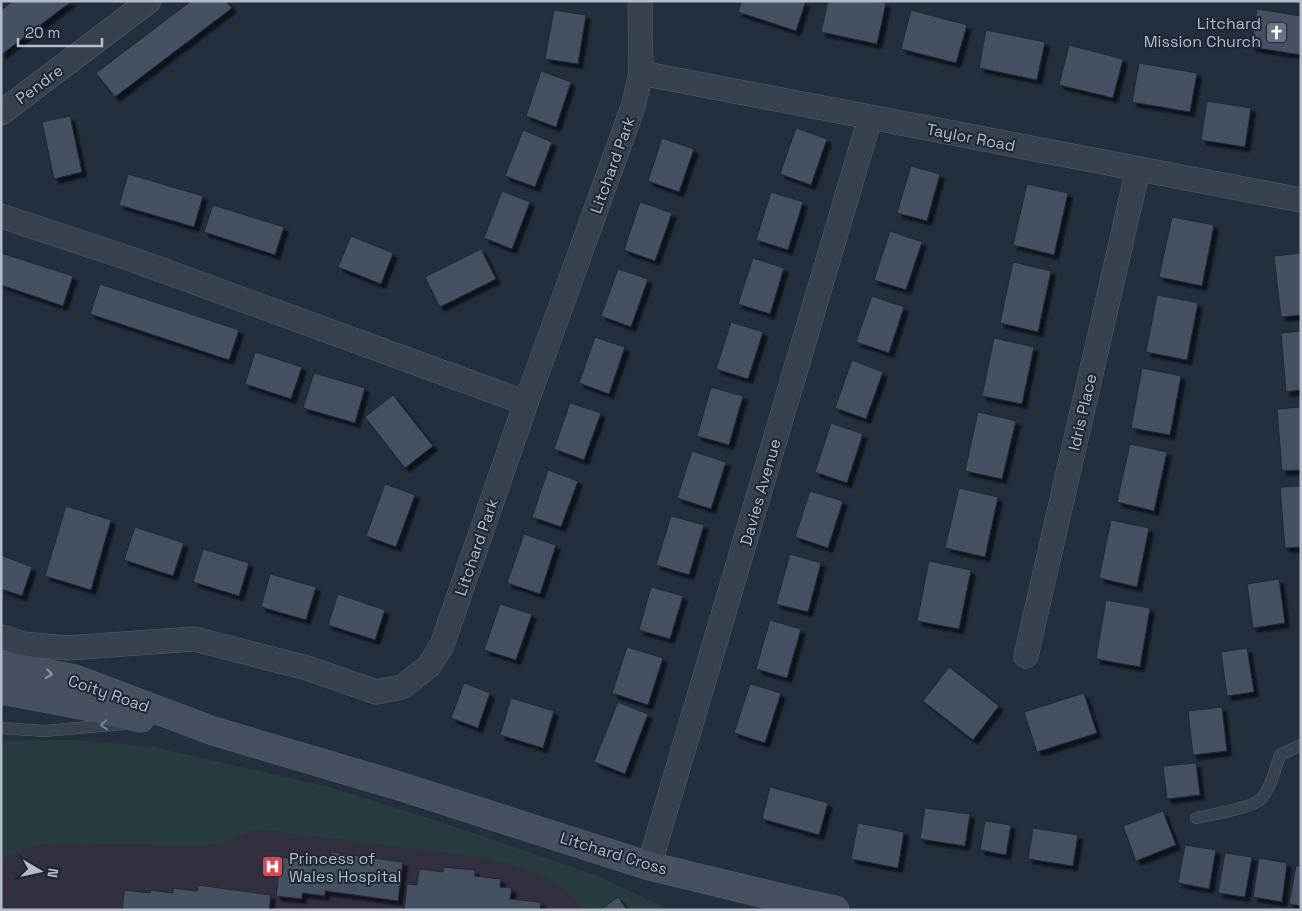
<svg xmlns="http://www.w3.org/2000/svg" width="1302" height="911" font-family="'Space Grotesk',sans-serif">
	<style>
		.medical { fill: #32303f }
		.green { fill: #263c3f }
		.building { fill: #455162; stroke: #1f2835; filter: url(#shadow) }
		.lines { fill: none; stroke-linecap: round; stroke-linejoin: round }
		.lane-casing { stroke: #565f6c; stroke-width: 12 }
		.street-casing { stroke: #565f6c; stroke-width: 25 }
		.secondary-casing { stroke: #565f6c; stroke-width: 29 }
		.lane { stroke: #38414e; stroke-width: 11 }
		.street { stroke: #38414e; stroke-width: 24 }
		.secondary { stroke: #465061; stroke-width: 28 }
		.oneway { stroke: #8e96a5 }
		.oneway2 { stroke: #7c8592 }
		.labels { text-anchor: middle; stroke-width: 4; stroke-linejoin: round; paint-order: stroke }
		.poi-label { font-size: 16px; fill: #b4bcc9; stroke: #1d2633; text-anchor: end }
		.street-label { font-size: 16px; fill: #b4bcc9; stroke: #1d2633 }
	</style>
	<defs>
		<filter id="shadow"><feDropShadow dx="4.5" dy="4.5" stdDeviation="1" flood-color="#0009"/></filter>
	</defs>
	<rect width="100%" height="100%" fill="#242f3e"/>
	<path class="medical" d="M166,818L490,858L598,876L594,910H1V834Z"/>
	<path class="green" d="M41,740H73L154,747L329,787L441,822L598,876L670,910H588C578,904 575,898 567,892C545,874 517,866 490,858L255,829L222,843L196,846L66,843L40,844L16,853L1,861V741Z"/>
	<g class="building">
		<path d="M13,1H72L1,55V10Z"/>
		<path d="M191,1H226L232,8L115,97L96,73Z"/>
		<path d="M742,1H806L796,31L738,12Z"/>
		<path d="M828,1H877L886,3L877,44L821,32Z"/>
		<path d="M1257,9L1301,16V55L1251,47Z"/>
		<path d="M554,10L586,15L578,64L545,59Z"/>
		<path d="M911,10L967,25L956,63L901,49Z"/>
		<path d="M986,30L1045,42L1037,80L979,68Z"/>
		<path d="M1069,45L1123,59L1113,98L1059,85Z"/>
		<path d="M1139,63L1197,73L1190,112L1132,102Z"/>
		<path d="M541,71L571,82L556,127L526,116Z"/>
		<path d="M1207,101L1251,108L1245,147L1201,140Z"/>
		<path d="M70,116L82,172L54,179L42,122Z"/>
		<path d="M796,128L827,139L811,185L780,174Z"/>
		<path d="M523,130L552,142L535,187L505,176Z"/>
		<path d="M662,138L694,149L679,192L648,181Z"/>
		<path d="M911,166L940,174L927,221L897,213Z"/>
		<path d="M128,174L203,196L194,227L119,205Z"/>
		<path d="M1027,184L1068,193L1054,255L1013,245Z"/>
		<path d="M502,191L530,202L512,249L484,238Z"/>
		<path d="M771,192L803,202L788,250L756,240Z"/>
		<path d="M640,202L672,213L655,261L624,250Z"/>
		<path d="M213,205L284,227L275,255L204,232Z"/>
		<path d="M1172,217L1214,225L1202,286L1159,277Z"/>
		<path d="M890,231L922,242L906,290L874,280Z"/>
		<path d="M351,236L393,253L381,284L338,267Z"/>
		<path d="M481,249L496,279L440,307L425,277Z"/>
		<path d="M1,253L73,276L63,306L1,285Z"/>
		<path d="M1301,253V315L1281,317L1274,256Z"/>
		<path d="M753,258L784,268L770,314L738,304Z"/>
		<path d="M1013,262L1051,271L1038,332L1000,323Z"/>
		<path d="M618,269L648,279L631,327L601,316Z"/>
		<path d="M100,284L239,330L229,360L90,314Z"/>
		<path d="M1157,295L1198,303L1187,360L1146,352Z"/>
		<path d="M872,296L904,307L889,353L856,342Z"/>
		<path d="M731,322L763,332L748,379L716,369Z"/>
		<path d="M1301,331V390L1286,392L1281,333Z"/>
		<path d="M595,337L625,347L609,394L579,383Z"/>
		<path d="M994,338L1034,347L1022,404L982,396Z"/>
		<path d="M255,352L302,367L291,399L245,384Z"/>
		<path d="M852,360L883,372L866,419L835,408Z"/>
		<path d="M1142,368L1181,376L1170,435L1131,428Z"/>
		<path d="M314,373L365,388L355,423L303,408Z"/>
		<path d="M711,387L743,396L729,445L697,436Z"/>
		<path d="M393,395L433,446L405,468L365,417Z"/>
		<path d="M570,403L601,413L584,460L554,449Z"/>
		<path d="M1301,407V470L1282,471L1277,409Z"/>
		<path d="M978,412L1016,421L1002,479L965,471Z"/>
		<path d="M831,423L863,434L847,483L815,472Z"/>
		<path d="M1130,444L1167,452L1154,511L1117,502Z"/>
		<path d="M692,451L726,462L711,509L677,498Z"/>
		<path d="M548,470L578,481L561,527L532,517Z"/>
		<path d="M385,484L415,495L396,547L366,536Z"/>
		<path d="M1301,486V547L1285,548L1280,487Z"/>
		<path d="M959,488L998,497L985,557L945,548Z"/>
		<path d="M810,491L843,501L828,548L795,537Z"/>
		<path d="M66,506L111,520L91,590L45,576Z"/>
		<path d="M671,516L704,525L689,575L656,565Z"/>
		<path d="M1111,520L1149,528L1137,587L1099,578Z"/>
		<path d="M135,527L184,543L173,576L124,560Z"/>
		<path d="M524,534L556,545L540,594L507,583Z"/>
		<path d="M203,549L249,563L239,596L193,582Z"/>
		<path d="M790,554L821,563L808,612L776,604Z"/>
		<path d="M1,555L32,567L22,596L1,589Z"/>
		<path d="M929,561L971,570L959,629L917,621Z"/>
		<path d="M270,574L316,587L306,620L261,607Z"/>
		<path d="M1279,579L1285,623L1253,628L1247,584Z"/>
		<path d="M651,587L683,596L670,639L639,630Z"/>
		<path d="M338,594L385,610L375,640L328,625Z"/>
		<path d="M1106,600L1150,608L1140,667L1096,659Z"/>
		<path d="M500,604L532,614L516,660L484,650Z"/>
		<path d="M770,620L801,629L787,678L756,669Z"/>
		<path d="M627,647L663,658L648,705L612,693Z"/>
		<path d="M1247,648L1254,692L1227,696L1221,652Z"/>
		<path d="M949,667L999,706L973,740L923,701Z"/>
		<path d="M464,683L490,693L478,728L451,718Z"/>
		<path d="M750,684L781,693L765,743L734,733Z"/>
		<path d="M1084,693L1097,733L1037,752L1024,712Z"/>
		<path d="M511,698L554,711L543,748L500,735Z"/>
		<path d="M618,702L648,714L625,774L594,762Z"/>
		<path d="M1222,707L1227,751L1193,755L1188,711Z"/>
		<path d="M1196,763L1200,795L1167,799L1163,766Z"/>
		<path d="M770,787L828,803L819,835L762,819Z"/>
		<path d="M925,808L970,814L965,846L920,839Z"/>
		<path d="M1163,811L1176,845L1136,861L1123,826Z"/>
		<path d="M985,821L1011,825L1006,855L980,850Z"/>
		<path d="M858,823L904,832L898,868L851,859Z"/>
		<path d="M1033,828L1078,835L1073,866L1028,859Z"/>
		<path d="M1185,845L1216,850L1209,889L1178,883Z"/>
		<path d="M331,852L403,862L398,901L325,891V896L302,893V899L276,896L281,857L305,860V854L330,858Z"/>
		<path d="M1225,853L1252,857L1245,897L1218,893Z"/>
		<path d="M1259,858L1287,863L1282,902L1253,897Z"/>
		<path d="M1296,866H1301V906L1289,904Z"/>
		<path d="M443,867L475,870V876L501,879L500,887L512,888L510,899L541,902L540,910H404L407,884L417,885L419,869L443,872Z"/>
		<path d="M198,885L271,895L269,910H122L124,890L150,893L151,890L173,893V888L197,891Z"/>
		<path d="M618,897L627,910H600Z"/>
	</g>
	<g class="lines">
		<defs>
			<g id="lane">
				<path d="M1,728L44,731L123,724"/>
				<path d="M1196,818C1210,815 1252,808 1261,799C1271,787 1275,770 1280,755L1301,745"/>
			</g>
			<g id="street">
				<path d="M641,73L1301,200"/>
				<path d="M1,113L149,1"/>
				<path d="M1,216L134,260L526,403"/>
				<path d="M1,637L23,644L67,648L194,639L307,668L376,692L402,687L429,666L442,645L526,403L633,107L641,73L640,1"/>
				<path d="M1026,656L1138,169"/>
				<path d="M649,866L870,118"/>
			</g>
			<g id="secondary">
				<path d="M1,665L75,679L213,731L396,785L649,866L811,905L835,910"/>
				<path d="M1,690L86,706L141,718"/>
			</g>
		</defs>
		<use href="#lane" class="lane-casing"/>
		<use href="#street" class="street-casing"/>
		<use href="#secondary" class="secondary-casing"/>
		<use href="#lane" class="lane"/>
		<use href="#street" class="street"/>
		<use href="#secondary" class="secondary"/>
	</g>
	<defs><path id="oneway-chevron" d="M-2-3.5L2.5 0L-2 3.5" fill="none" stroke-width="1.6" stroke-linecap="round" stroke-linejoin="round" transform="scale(1.25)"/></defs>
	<use class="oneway" href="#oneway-chevron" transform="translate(49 674) rotate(9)"/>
	<use class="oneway2" href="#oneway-chevron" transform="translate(104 725) rotate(175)"/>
	<defs>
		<symbol id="church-square" viewBox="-11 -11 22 22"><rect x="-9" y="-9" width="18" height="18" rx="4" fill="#6b7280" stroke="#1d2633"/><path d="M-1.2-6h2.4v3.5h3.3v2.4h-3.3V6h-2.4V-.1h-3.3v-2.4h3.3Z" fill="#fff"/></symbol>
		<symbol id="hospital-square" viewBox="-11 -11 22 22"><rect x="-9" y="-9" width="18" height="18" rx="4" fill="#e0444e" stroke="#1d2633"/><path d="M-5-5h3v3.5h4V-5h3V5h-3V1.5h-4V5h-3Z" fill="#fff"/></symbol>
	</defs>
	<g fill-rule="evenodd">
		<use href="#church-square" x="1264" y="20" width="25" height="25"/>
		<use href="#hospital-square" x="260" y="854" width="25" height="25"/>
	</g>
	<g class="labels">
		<g class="poi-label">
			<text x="1261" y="29">Litchard<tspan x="1261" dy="18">Mission Church</tspan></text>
			<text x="289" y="864" text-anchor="start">Princess of<tspan x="289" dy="18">Wales Hospital</tspan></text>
		</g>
		<g class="street-label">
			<text transform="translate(39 84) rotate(-37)" y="6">Pendre</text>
			<text transform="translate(971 137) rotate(11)" y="6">Taylor Road</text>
			<text transform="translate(612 165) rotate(-70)" y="6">Litchard Park</text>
			<text transform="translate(1082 412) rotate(-77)" y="6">Idris Place</text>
			<text transform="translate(760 492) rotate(-74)" y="6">Davies Avenue</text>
			<text transform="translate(476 547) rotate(-71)" y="6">Litchard Park</text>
			<text transform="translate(109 693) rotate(19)" y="6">Coity Road</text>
			<text transform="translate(614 853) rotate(17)" y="6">Litchard Cross</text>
		</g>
	</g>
	<rect width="1302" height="911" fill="none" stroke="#b4bcc9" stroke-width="5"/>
	<g transform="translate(40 871) rotate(99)" stroke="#1d2633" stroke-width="4" paint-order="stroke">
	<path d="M0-4L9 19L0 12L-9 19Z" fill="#b4bcc9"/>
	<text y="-8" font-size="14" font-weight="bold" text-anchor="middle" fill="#b4bcc9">N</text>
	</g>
	<path d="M18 38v8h84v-8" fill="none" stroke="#b4bcc9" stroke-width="2.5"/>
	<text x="25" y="38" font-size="15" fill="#b4bcc9" stroke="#1d2633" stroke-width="4" paint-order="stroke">20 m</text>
</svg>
